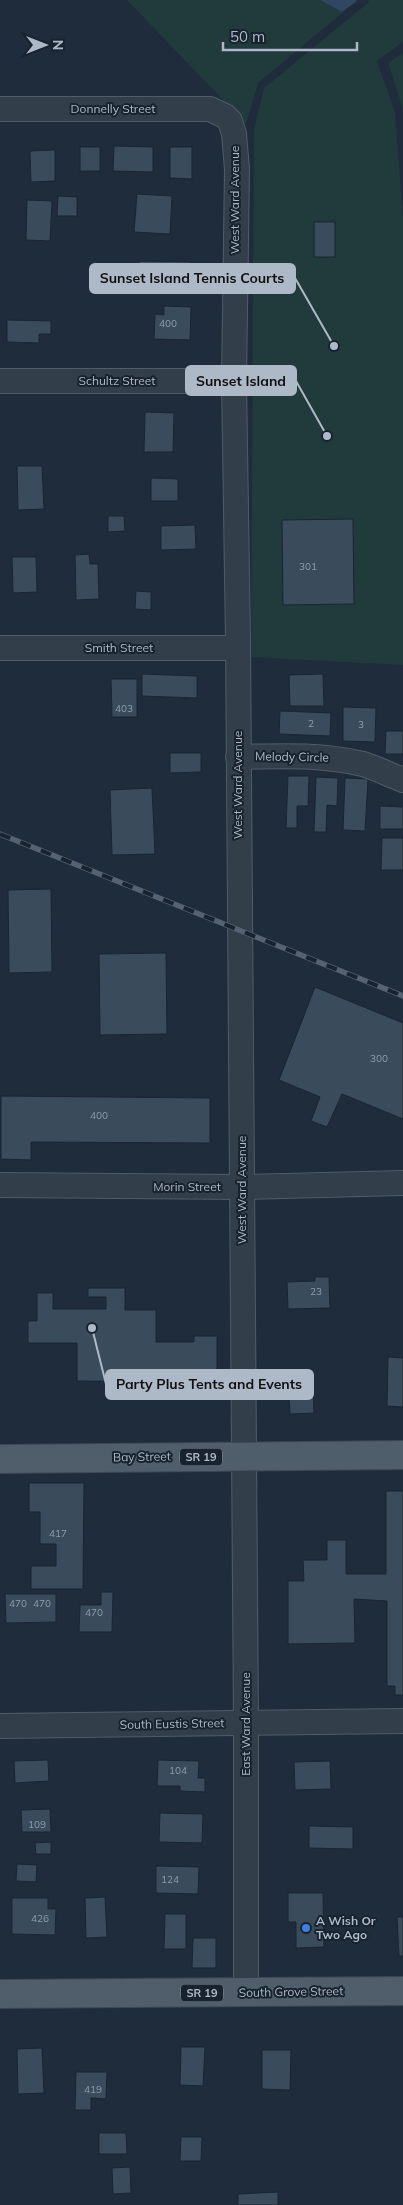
<svg xmlns="http://www.w3.org/2000/svg" width="403" height="2205" font-family="Mulish,sans-serif">
	<style>
		.green { fill: #213a3c }
		.water { fill: #2f4762 }
		.building { fill: #3a4b5b; stroke: #1a2531 }
		.lines { fill: none; stroke-linecap: round; stroke-linejoin: round }
		.minor-casing { stroke: #505c68; stroke-width: 26 }
		.major-casing { stroke: #3c4754; stroke-width: 30 }
		.minor { stroke: #333e4b; stroke-width: 24 }
		.major { stroke: #505d6b; stroke-width: 28 }
		.rail-casing { stroke: #546272; stroke-width: 5.5 }
		.rail { stroke: #18232f; stroke-width: 4; stroke-dasharray: 11; stroke-linecap: butt }
		.shop-dot { fill: #3f7fe0; stroke: #18232f; stroke-width: 2 }
		.labels { text-anchor: middle; stroke-width: 4; stroke-linejoin: round; paint-order: stroke }
		.number-label { font-size: 10px; fill: #909eac }
		.shield { fill: #18232f; stroke: #808c99; stroke-width: 1 }
		.shield-label { font-size: 11px; font-weight: bold; fill: #adb9c7 }
		.street-label { font-size: 12px; fill: #adb9c7; stroke: #18232f }
		.poi-label { font-size: 12px; font-weight: bold; fill: #adb9c7; stroke: #18232f; text-anchor: start }
		.leader { fill: none; stroke: #adb9c7; stroke-width: 2 }
		.callout-dot { fill: #adb9c7; stroke: #18232f; stroke-width: 2 }
		.callout { fill: #adb9c7; stroke: #adb9c7; stroke-width: 2 }
		.callout-label { font-size: 14px; text-anchor: middle; font-weight: bold; fill: #111 }
	</style>
	<rect width="100%" height="100%" fill="#1f2c3b"/>
	<g class="green">
		<path d="M127,0H320L342,12L348,8L258,83L246,124Z"/>
		<path d="M368,0H403V42L377,61L395,112L403,216V665L251,657L254,129L264,88L369,2Z"/>
		<path d="M403,53V109L388,63Z"/>
	</g>
	<path class="water" d="M320,0H356L357,1L342,12Z"/>
	<g class="building">
		<path d="M114,146L153,147V172L113,171Z"/>
		<rect x="80" y="147" width="20" height="24"/>
		<path d="M170,147H192V179L170,178Z"/>
		<path d="M55,150V181L31,182L30,151Z"/>
		<path d="M137,194L172,196L170,234L134,232Z"/>
		<path d="M58,196L77,197V216H57Z"/>
		<path d="M27,200L52,201L50,241L26,240Z"/>
		<rect x="314" y="222" width="21" height="35"/>
		<path d="M139,261L191,262L190,293L138,291Z"/>
		<path d="M164,306L191,307L190,340L154,339L155,314L164,315Z"/>
		<path d="M7,320L51,321V334H39V343L7,342Z"/>
		<path d="M145,412L174,413L173,452H144Z"/>
		<path d="M17,466H42L44,509L18,510Z"/>
		<path d="M151,478L178,479V501H151Z"/>
		<path d="M108,516H124L125,531L108,532Z"/>
		<path d="M353,519L354,604L283,605L282,520Z"/>
		<path d="M195,525L196,549L161,550V526Z"/>
		<path d="M89,554L90,564H98L99,599L76,600L75,555Z"/>
		<path d="M12,557H36L37,592L13,593Z"/>
		<path d="M136,591L151,592V610L135,609Z"/>
		<path d="M142,674L197,676V698L142,696Z"/>
		<path d="M323,674L324,706H290L289,675Z"/>
		<path d="M111,679H137V717H112Z"/>
		<path d="M343,707L376,708L375,742L343,741Z"/>
		<path d="M280,711L331,713L330,736L279,734Z"/>
		<path d="M386,731H403V754H385Z"/>
		<path d="M170,753H201V772L170,773Z"/>
		<path d="M288,776H309L308,806H297V828H286Z"/>
		<path d="M316,777L338,778L337,806L327,805L326,832H314Z"/>
		<path d="M345,778L368,779L365,831L343,830Z"/>
		<path d="M152,788L155,854L112,855L110,790Z"/>
		<path d="M380,806L403,807V829H380Z"/>
		<path d="M382,838H403V870H381Z"/>
		<path d="M51,889L52,972L9,973L8,890Z"/>
		<path d="M166,953L167,1034L100,1035L99,954Z"/>
		<path d="M315,987L403,1023V1119L342,1094L327,1127L311,1121L320,1097L279,1080Z"/>
		<path d="M1,1096L210,1098V1143L31,1142V1160L1,1159Z"/>
		<path d="M315,1277H329L330,1308L288,1309L287,1282L315,1281Z"/>
		<path d="M88,1288H125V1310H156V1342H194V1336H217V1382L77,1381V1343H28V1321H37V1293H53V1309H106V1297H88Z"/>
		<path d="M388,1357L403,1358V1407L387,1406Z"/>
		<path d="M313,1379L314,1413L290,1414L288,1381Z"/>
		<path d="M29,1483H84L83,1589H31V1566H56V1544H40V1512H29Z"/>
		<path d="M386,1491H403V1695H395V1686H387V1601L354,1599L355,1643L288,1644V1581H304L303,1560H327V1540H346V1574H386Z"/>
		<path d="M101,1592H113L112,1632H79L80,1605H101Z"/>
		<path d="M5,1594H56V1622L6,1623Z"/>
		<path d="M48,1760L49,1781L15,1783L14,1761Z"/>
		<path d="M158,1760L199,1761L198,1778H205V1792L180,1791V1786H157Z"/>
		<path d="M330,1761L331,1789L295,1790L294,1762Z"/>
		<path d="M50,1809L51,1832H22L21,1810Z"/>
		<path d="M160,1813L203,1814L202,1843L159,1842Z"/>
		<path d="M309,1826L353,1827V1849L309,1848Z"/>
		<path d="M51,1842V1854H36L35,1843Z"/>
		<path d="M17,1864L37,1865L36,1882L16,1881Z"/>
		<path d="M156,1866L199,1867L198,1894L156,1893Z"/>
		<path d="M288,1893H323L324,1947L296,1948V1922H288Z"/>
		<path d="M105,1897L107,1937L86,1938L85,1898Z"/>
		<path d="M12,1898H48V1909H56L55,1935L12,1934Z"/>
		<path d="M165,1914H186V1949H164Z"/>
		<path d="M397,1917H403V1956H399Z"/>
		<path d="M193,1938H216V1968H192Z"/>
		<path d="M181,2047H205L203,2086L180,2085Z"/>
		<path d="M42,2048L44,2093L18,2094L17,2049Z"/>
		<path d="M262,2050H291L290,2090L262,2089Z"/>
		<path d="M76,2072H107L106,2099L91,2098V2110H75Z"/>
		<path d="M99,2133H126L127,2154H99Z"/>
		<path d="M181,2137H202L201,2161H180Z"/>
		<path d="M130,2167L131,2193L113,2194L112,2168Z"/>
		<path d="M278,2192V2205H238V2194Z"/>
	</g>
	<g class="lines">
		<defs>
			<g id="minor">
				<path d="M0,109H210L225,116L230,121L234,134L237,169L234,381L238,640L246,1723V1993"/>
				<path d="M0,381H234"/>
				<path d="M0,648H238"/>
				<path d="M238,757C280,756 321,754 363,764C376,768 390,775 403,780"/>
				<path d="M0,1185L242,1187L403,1183"/>
				<path d="M0,1726L403,1721"/>
			</g>
			<g id="major">
				<path d="M0,1459L403,1455"/>
				<path d="M0,1994L403,1991"/>
			</g>
		</defs>
		<use href="#minor" class="minor-casing"/>
		<use href="#major" class="major-casing"/>
		<use href="#minor" class="minor"/>
		<use href="#major" class="major"/>
		<defs>
			<path id="rail" d="M0,834L403,996"/>
		</defs>
		<use href="#rail" class="rail-casing"/>
		<use href="#rail" class="rail"/>
	</g>
	<circle class="shop-dot" cx="306" cy="1928" r="5"/>
	<g class="labels">
		<g class="number-label">
			<text x="168" y="327">400</text>
			<text x="308" y="570">301</text>
			<text x="124" y="712">403</text>
			<text x="311" y="727">2</text>
			<text x="361" y="728">3</text>
			<text x="379" y="1062">300</text>
			<text x="99" y="1119">400</text>
			<text x="316" y="1295">23</text>
			<text x="58" y="1537">417</text>
			<text x="18" y="1607">470</text>
			<text x="42" y="1607">470</text>
			<text x="94" y="1616">470</text>
			<text x="178" y="1774">104</text>
			<text x="37" y="1828">109</text>
			<text x="170" y="1883">124</text>
			<text x="40" y="1922">426</text>
			<text x="93" y="2093">419</text>
		</g>
		<g class="shield">
			<rect x="180" y="1448.5" width="42" height="17" rx="4"/>
			<rect x="181" y="1984.5" width="42" height="17" rx="4"/>
		</g>
		<g class="shield-label">
			<text x="201" y="1461">SR 19</text>
			<text x="202" y="1997">SR 19</text>
		</g>
		<g class="street-label">
			<text x="113" y="113">Donnelly Street</text>
			<text transform="translate(235 200) rotate(-90)" y="4">West Ward Avenue</text>
			<text x="117" y="385">Schultz Street</text>
			<text x="119" y="652">Smith Street</text>
			<text transform="translate(292 757) rotate(1)" y="4">Melody Circle</text>
			<text transform="translate(238 785) rotate(-90)" y="4">West Ward Avenue</text>
			<text x="187" y="1191">Morin Street</text>
			<text transform="translate(242 1190) rotate(-90)" y="4">West Ward Avenue</text>
			<text transform="translate(142 1457) rotate(-1)" y="4">Bay Street</text>
			<text transform="translate(172 1724) rotate(-1)" y="4">South Eustis Street</text>
			<text transform="translate(246 1724) rotate(-90)" y="4">East Ward Avenue</text>
			<text transform="translate(291 1992) rotate(-1)" y="4">South Grove Street</text>
		</g>
		<g class="poi-label">
			<text x="316" y="1925">A Wish Or<tspan x="316" dy="14">Two Ago</tspan></text>
		</g>
	</g>
	<path class="leader" d="M334 346L295 278M327 436L296 381M92 1328L106 1384"/>
	<g class="callout-dot">
		<circle cx="334" cy="346" r="5"/>
		<circle cx="327" cy="436" r="5"/>
		<circle cx="92" cy="1328" r="5"/>
	</g>
	<g class="callout">
		<rect x="90" y="264" width="205" height="29" rx="5"/>
		<rect x="186" y="366" width="110" height="29" rx="5"/>
		<rect x="106" y="1370" width="207" height="29" rx="5"/>
	</g>
	<g class="callout-label">
		<text x="192" y="283">Sunset Island Tennis Courts</text>
		<text x="241" y="386">Sunset Island</text>
		<text x="209" y="1389">Party Plus Tents and Events</text>
	</g>
	<g transform="translate(45 45) rotate(90)" stroke="#18232f" stroke-width="4" paint-order="stroke">
	<path d="M0-4L9 19L0 12L-9 19Z" fill="#adb9c7"/>
	<text y="-8" font-size="14" font-weight="bold" text-anchor="middle" fill="#adb9c7">N</text>
	</g>
	<path d="M223 42v8h134v-8" fill="none" stroke="#adb9c7" stroke-width="2.5"/>
	<text x="230" y="42" font-size="15" fill="#adb9c7" stroke="#18232f" stroke-width="4" paint-order="stroke">50 m</text>
</svg>
